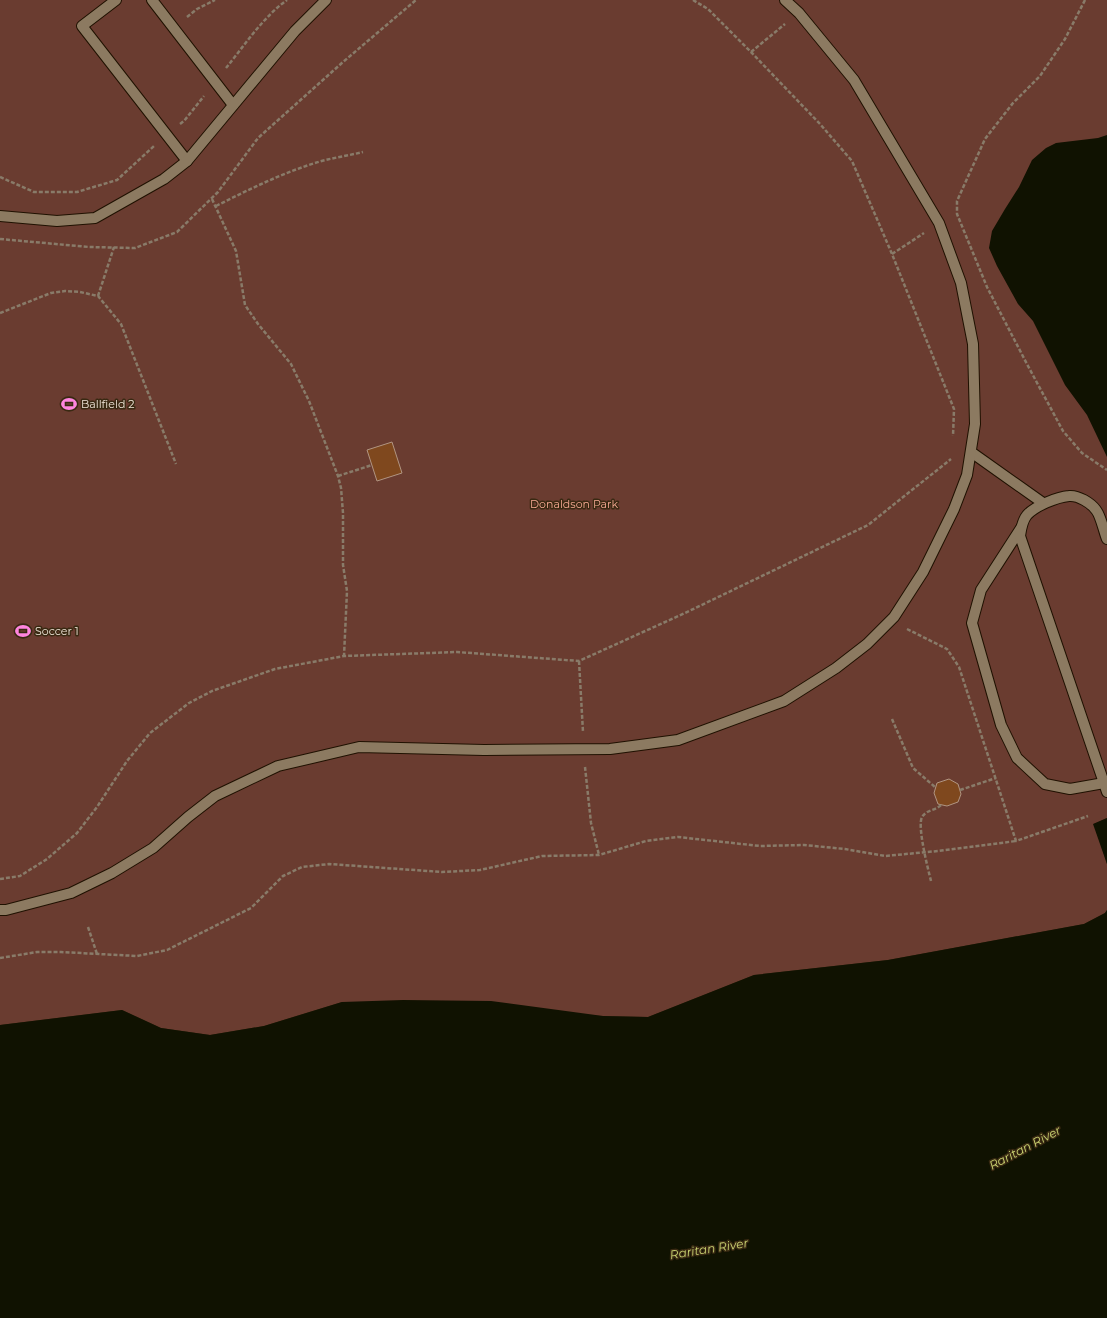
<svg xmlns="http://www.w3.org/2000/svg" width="1107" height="1318" font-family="Montserrat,sans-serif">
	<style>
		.green { fill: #6a3c30 }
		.water { fill: #101201 }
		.building { fill: #7f481e; stroke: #b19582 }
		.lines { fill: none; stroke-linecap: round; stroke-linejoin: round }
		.lane-casing { stroke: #1f1100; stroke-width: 12 }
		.path { stroke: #897b69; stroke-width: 2.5; stroke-dasharray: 4 2; stroke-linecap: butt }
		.lane { stroke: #8c7a61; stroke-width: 10 }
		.labels { text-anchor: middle; stroke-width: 3; stroke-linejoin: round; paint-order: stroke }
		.poi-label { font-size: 11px; fill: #f0e5d8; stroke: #392912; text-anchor: start }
		.park-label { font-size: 11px; fill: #f8aa94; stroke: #392912 }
		.water-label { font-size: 12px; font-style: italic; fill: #cad472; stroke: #392912 }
	</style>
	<rect width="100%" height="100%" fill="#392912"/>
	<path class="green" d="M0,0H1107V818L1094,824L1107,864V910L1105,913L1084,924L888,960L754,975L648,1017L603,1016L342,1002L264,1026L210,1035L161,1028L122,1010L0,1025Z"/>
	<g class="water">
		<path d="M1107,135V457L1087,415L1065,385L1033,321L1018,304L997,266L989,248L992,231L1005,209L1019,187L1032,160L1046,148L1056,143L1098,138Z"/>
		<path d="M1107,818V864L1093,824Z"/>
		<path d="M1107,910V1318H0V1025L122,1010L161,1028L210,1035L264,1026L342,1002L403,1000L491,1001L603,1016L648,1017L754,975L888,960L1084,924L1105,913Z"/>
	</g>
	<g class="building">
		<path d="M392,442L402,473L377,481L367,450Z"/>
		<path d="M949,779L958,784L961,794L958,802L947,806L938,804L934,793L937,783Z"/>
	</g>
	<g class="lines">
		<defs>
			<g id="lane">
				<path d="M116,0L82,26L187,161"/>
				<path d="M152,0L233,105"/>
				<path d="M0,216L57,221L95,218L164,179L187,161L295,31L326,0"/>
				<path d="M971,452L1043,503"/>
				<path d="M1021,528L981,590L972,623L1001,725L1017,758L1045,784L1070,789L1104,783L1107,792"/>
				<path d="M1107,539C1104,532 1101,516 1096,510C1091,503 1078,495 1069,496C1057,497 1035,506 1027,515C1022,521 1021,529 1020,536L1104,783L1107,781"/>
				<path d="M0,910H6L71,893L112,873L153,848L188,817L215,796L278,766L359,747L484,750L610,749L678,740L784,701L836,668L867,644L894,617L923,572L954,509L967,475L975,424L973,344L961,283L939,223L854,80L799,13L785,0"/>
			</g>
		</defs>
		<use href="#lane" class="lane-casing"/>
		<g class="path">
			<path d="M693,0L708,9L751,52L820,124L852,161L892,254L954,409L953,436"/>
			<path d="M1085,0L1065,39L1040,76L1013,103L985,139L957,201V214L987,287L1028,366L1063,431L1082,453L1107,470"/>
			<path d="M187,17L197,9L215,0"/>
			<path d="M751,52L785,24"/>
			<path d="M226,68C244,46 263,17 287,0"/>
			<path d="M180,124L184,121L204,96"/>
			<path d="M0,177L34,192H77L117,180L154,146"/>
			<path d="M212,199L236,251L245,305L258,324L291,364L309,401L338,476L341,488L343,513V565L347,591L344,656"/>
			<path d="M216,206C248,190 280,174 315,163C330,158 347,156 363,152"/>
			<path d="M0,239L89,247L135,248L177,232L218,192L258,138L343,62L416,0"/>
			<path d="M892,254L924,233"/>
			<path d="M98,296L114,247"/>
			<path d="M0,313L51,293L65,291L80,292L98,296L121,324L176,464"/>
			<path d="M338,476L372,465"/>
			<path d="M907,629L947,649L959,667L1016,841L1088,816"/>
			<path d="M579,661L583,732"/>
			<path d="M892,719L913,768L935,787"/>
			<path d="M585,767L591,823L599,855"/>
			<path d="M960,790L996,778"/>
			<path d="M0,879L20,876L47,859L77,833L97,807L127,761L150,733L189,703L212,691L275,669L344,656L457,652L579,661L685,613L868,525L951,459"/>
			<path d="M931,881C928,869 917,826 922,817C927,809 936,811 942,804"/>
			<path d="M88,927L97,954"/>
			<path d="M0,958L37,952H61L137,956L167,950L251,908L283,876L302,867L329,864L442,872L480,870L542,856L599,855L646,841L678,837L760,846L804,845L845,849L885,856L938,851L1016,841"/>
		</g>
		<use href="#lane" class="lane"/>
	</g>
	<defs>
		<symbol id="stadium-bare" viewBox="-9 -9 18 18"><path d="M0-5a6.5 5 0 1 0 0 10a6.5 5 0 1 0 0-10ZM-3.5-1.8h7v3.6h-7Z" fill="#ff85df" stroke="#392912" stroke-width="2.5" paint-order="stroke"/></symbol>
	</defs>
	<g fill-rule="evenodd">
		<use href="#stadium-bare" x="58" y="393" width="22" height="22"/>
		<use href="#stadium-bare" x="12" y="620" width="22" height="22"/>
	</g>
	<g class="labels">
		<g class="poi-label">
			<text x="81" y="408">Ballfield 2</text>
			<text x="35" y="635">Soccer 1</text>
		</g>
		<g class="park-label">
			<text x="574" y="508">Donaldson Park</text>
		</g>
		<g class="water-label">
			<text transform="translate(1025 1148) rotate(-28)" y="4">Raritan River</text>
			<text transform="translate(709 1249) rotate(-9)" y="4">Raritan River</text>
		</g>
	</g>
</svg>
